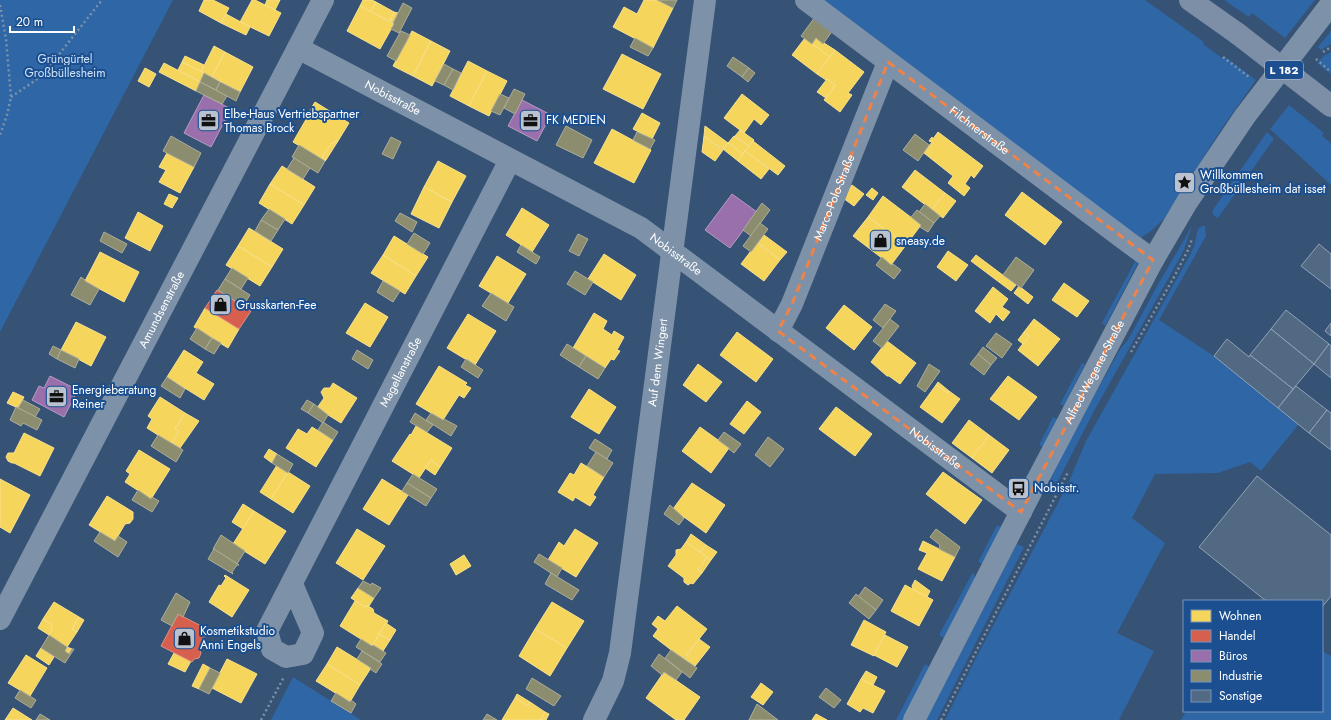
<svg xmlns="http://www.w3.org/2000/svg" width="1331" height="720" font-family="Jost,sans-serif">
	<style>
		.green { fill: #2f66a5 }
		.homes { fill: #f6d55c; stroke: #f9e28d }
		.shops { fill: #d6604d; stroke: #e29082 }
		.offices { fill: #9970ab; stroke: #b89bc4 }
		.industry { fill: #8c8c6e; stroke: #aeae9a }
		.building { fill: #526984; stroke: #92a2b6 }
		.lines { fill: none; stroke-linecap: round; stroke-linejoin: round }
		.path { stroke: #7d92a8; stroke-width: 2.5; stroke-dasharray: 2 3; stroke-linecap: butt }
		.minor { stroke: #7d92a8; stroke-width: 22 }
		.tertiary { stroke: #7d92a8; stroke-width: 22 }
		.primary { stroke: #7d8ea7; stroke-width: 22 }
		.primary-bridge { stroke: #7d8ea7; stroke-width: 22 }
		.marked { fill: none; stroke: #ee8249; stroke-width: 3; stroke-dasharray: 8 5; stroke-linejoin: round }
		.labels { text-anchor: middle; stroke-width: 4; stroke-linejoin: round; paint-order: stroke }
		.shield { fill: #1b4f8f; stroke: #bbcadd; stroke-width: 1 }
		.shield-label { font-size: 11px; font-weight: bold; fill: #fff }
		.park-label { font-size: 12px; fill: #cfe3fa; stroke: #1b4f8f }
		.street-label { font-size: 12px; fill: #fff; stroke: #1b4f8f }
		.poi-label { font-size: 12px; fill: #fff; stroke: #1b4f8f; text-anchor: start }
	</style>
	<rect width="100%" height="100%" fill="#365274"/>
	<g class="green">
		<path d="M0,0H173L0,332Z"/>
		<path d="M816,0H1145L1204,42L1203,44L1222,58L1224,56L1256,80L1222,128L1164,219L1151,231L1139,239Z"/>
		<path d="M1224,0H1315L1285,38L1252,13L1249,17Z"/>
		<path d="M1331,31V44L1321,50L1318,47Z"/>
		<path d="M1331,52V74L1317,63L1325,55Z"/>
		<path d="M1289,105L1324,133L1322,136L1331,143V185L1270,129Z"/>
		<path d="M1267,132L1274,139L1218,218L1214,216L1212,211Z"/>
		<path d="M1192,226L1186,244L1182,254L1094,411L1057,483L1050,480L1080,420L1121,348L1128,340L1156,288Z"/>
		<path d="M1202,226H1205L1206,236L1159,320L1214,356L1299,424L1261,471L1250,462L1218,473L1155,474L1132,518L1165,543L1117,633L1154,651L1119,720H945L978,654L1068,484L1086,441L1190,255L1194,246L1198,229Z"/>
		<path d="M1138,256V263L1105,326L1102,323Z"/>
		<path d="M1082,363L1085,364L1064,406L1060,404Z"/>
		<path d="M1053,417L1057,419L1043,447L1039,445Z"/>
		<path d="M997,525L1001,527L983,564L978,562Z"/>
		<path d="M1017,544L1024,547L937,720H926Z"/>
		<path d="M973,572L975,577L944,638L939,635Z"/>
		<path d="M1322,651L1331,656V720H1181L1186,711H1322Z"/>
		<path d="M925,664L930,667L903,720H896Z"/>
		<path d="M293,677L361,720H271Z"/>
	</g>
	<g class="homes">
		<path d="M204,0H213L229,8L221,23L199,11Z"/>
		<path d="M252,0H255L281,13L269,36L240,22Z"/>
		<path d="M267,0H280L275,10L265,5Z"/>
		<path d="M363,0H372L376,2L371,12L360,6Z"/>
		<path d="M644,0H657L673,8L653,48L613,27L624,7L637,14Z"/>
		<path d="M376,2L394,12L390,21L371,12Z"/>
		<path d="M360,6L394,24L380,49L347,31Z"/>
		<path d="M394,12L398,13L393,23L390,21Z"/>
		<path d="M226,14L250,27L246,35L221,23Z"/>
		<path d="M412,31L431,41L413,76L393,66Z"/>
		<path d="M805,38L830,57L817,74L792,55Z"/>
		<path d="M816,38L835,50L830,57L812,44Z"/>
		<path d="M431,41L450,51L432,86L413,76Z"/>
		<path d="M214,46L225,52L212,77L201,72Z"/>
		<path d="M835,50L864,72L848,93L852,95L840,112L824,100L835,85L827,79L826,80L817,74Z"/>
		<path d="M225,52L253,67L240,92L212,77Z"/>
		<path d="M622,54L661,74L643,109L603,89Z"/>
		<path d="M185,56L204,65L201,72L182,62Z"/>
		<path d="M468,61L487,71L469,106L450,96Z"/>
		<path d="M182,62L204,73L200,82L178,70Z"/>
		<path d="M164,63L200,82L196,91L159,72Z"/>
		<path d="M145,68L156,74L149,87L138,81Z"/>
		<path d="M487,71L507,81L489,116L469,106Z"/>
		<path d="M827,79L835,85L826,98L817,92Z"/>
		<path d="M742,94L769,115L761,125L754,119L744,133L724,118Z"/>
		<path d="M315,102L349,123L338,141L332,143L322,157L326,160L325,161L293,142L308,116L307,115Z"/>
		<path d="M642,113L660,123L652,139L633,129Z"/>
		<path d="M705,126L728,143L723,149L704,136Z"/>
		<path d="M612,129L651,150L634,183L594,163Z"/>
		<path d="M740,130L754,140L749,146L735,136Z"/>
		<path d="M938,132L983,166L974,178L971,175L965,184L970,188L964,196L948,183L953,176L924,153L932,142L929,141L932,137L933,139Z"/>
		<path d="M704,136L723,150L715,161L702,152Z"/>
		<path d="M734,136L749,146L743,154L728,143Z"/>
		<path d="M338,141L326,160L322,157L332,143Z"/>
		<path d="M753,141L785,166L778,175L745,151Z"/>
		<path d="M728,143L743,154L738,161L723,149Z"/>
		<path d="M745,151L769,169L761,179L738,161Z"/>
		<path d="M167,153L194,167L180,193L159,182L166,170L159,167Z"/>
		<path d="M438,161L466,176L452,202L424,187Z"/>
		<path d="M282,166L315,187L304,205L270,184Z"/>
		<path d="M915,170L945,193L932,210L902,187Z"/>
		<path d="M270,184L304,205L292,224L259,203Z"/>
		<path d="M852,185L864,194L854,206L843,198Z"/>
		<path d="M424,187L452,202L439,228L411,214Z"/>
		<path d="M872,188L878,193L873,200L866,195Z"/>
		<path d="M1022,192L1062,222L1045,245L1005,215Z"/>
		<path d="M945,193L956,201L943,218L932,210Z"/>
		<path d="M169,194L178,198L172,208L164,204Z"/>
		<path d="M883,196L921,225L906,245L868,217Z"/>
		<path d="M522,208L549,225L532,252L506,235Z"/>
		<path d="M138,212L163,226L150,251L125,238Z"/>
		<path d="M868,217L906,245L891,265L853,236Z"/>
		<path d="M249,228L283,249L272,267L238,246Z"/>
		<path d="M764,235L787,252L780,260L758,243Z"/>
		<path d="M394,236L428,257L416,276L383,255Z"/>
		<path d="M757,243L780,260L764,281L741,264Z"/>
		<path d="M238,246L272,267L260,286L226,265Z"/>
		<path d="M948,251L968,265L956,281L937,267Z"/>
		<path d="M100,252L139,272L124,302L85,281Z"/>
		<path d="M604,254L636,275L621,300L588,279Z"/>
		<path d="M383,255L416,276L405,294L371,273Z"/>
		<path d="M976,255L1016,285L1011,291L971,261Z"/>
		<path d="M497,256L526,274L508,303L479,286Z"/>
		<path d="M1064,283L1089,301L1077,317L1052,300Z"/>
		<path d="M1019,286L1033,297L1028,304L1014,293Z"/>
		<path d="M993,287L1008,299L1002,307L1010,312L1003,321L996,314L990,323L975,311Z"/>
		<path d="M365,303L388,317L370,347L346,333Z"/>
		<path d="M844,305L872,327L854,350L826,328Z"/>
		<path d="M205,308L239,329L228,348L194,327Z"/>
		<path d="M594,313L607,321L603,329L612,335L614,331L624,337L617,350L620,351L614,360L611,359L605,368L573,348Z"/>
		<path d="M468,314L496,331L475,365L447,348Z"/>
		<path d="M1034,319L1060,339L1038,366L1018,350L1029,336L1024,332Z"/>
		<path d="M76,322L106,337L91,366L61,350Z"/>
		<path d="M737,332L773,359L756,382L720,355Z"/>
		<path d="M1024,332L1029,336L1023,344L1018,340Z"/>
		<path d="M887,341L916,363L900,384L889,376H887L871,362Z"/>
		<path d="M184,350L203,362L196,373L214,384L204,400L167,377Z"/>
		<path d="M698,364L722,382L706,402L683,385Z"/>
		<path d="M439,366L467,383L465,385L471,388L464,398L459,395L443,420L416,404Z"/>
		<path d="M1008,376L1037,397L1019,420L990,399Z"/>
		<path d="M938,382L949,391L948,393L936,385Z"/>
		<path d="M333,383L357,398L341,423L317,408L324,398L321,392L324,388H330Z"/>
		<path d="M936,385L948,393L949,391L960,399L942,423L920,407Z"/>
		<path d="M589,389L616,407L599,434L571,417Z"/>
		<path d="M13,392L24,397L18,408L7,403Z"/>
		<path d="M160,397L185,413L175,429L179,431L172,444L147,428L152,419L148,416Z"/>
		<path d="M747,401L761,412L744,434L730,424Z"/>
		<path d="M836,407L872,434L855,456L819,429Z"/>
		<path d="M185,413L199,421L180,448L172,443L179,431L175,429Z"/>
		<path d="M969,420L989,435L972,458L952,443Z"/>
		<path d="M416,426L452,448L440,467L431,460L419,478L392,461L410,434L411,435Z"/>
		<path d="M312,427L333,440L316,467L286,448L298,429L307,434Z"/>
		<path d="M700,427L729,448L711,473L682,451Z"/>
		<path d="M24,433L54,448L40,476L14,463H12L8,461L6,457L8,453H14Z"/>
		<path d="M989,435L1009,450L992,473L972,458Z"/>
		<path d="M269,449L277,454L272,463L264,457Z"/>
		<path d="M139,450L170,469L151,499L125,482L130,474L126,471Z"/>
		<path d="M431,460L440,467L435,475L425,468Z"/>
		<path d="M581,463L604,477L593,495L596,497L590,506L575,497L573,501L558,492L570,473L574,475Z"/>
		<path d="M277,465L288,473L271,499L260,492Z"/>
		<path d="M288,472L310,486L293,513L271,499Z"/>
		<path d="M943,472L982,500L965,524L926,494Z"/>
		<path d="M0,479L30,495L10,533L0,527Z"/>
		<path d="M382,479L408,495L389,525L363,509Z"/>
		<path d="M692,483L725,505L706,533L673,509Z"/>
		<path d="M107,496L133,512V519L130,523L125,524L115,541L89,525Z"/>
		<path d="M243,504L254,511L243,529L232,522Z"/>
		<path d="M254,511L286,531L265,564L233,544Z"/>
		<path d="M357,529L385,546L363,580L336,563Z"/>
		<path d="M575,529L598,543L576,577L548,560L559,542L564,546Z"/>
		<path d="M691,534L706,545L700,552L686,542Z"/>
		<path d="M923,541L955,557L942,581L918,569L927,553L919,550Z"/>
		<path d="M686,542L707,557L698,570L702,573L693,584L691,583L688,585L684,582V578L668,566L676,555V550L681,549Z"/>
		<path d="M706,545L717,552L711,560L700,552Z"/>
		<path d="M464,555L471,566L456,575L450,564Z"/>
		<path d="M707,557L711,560L702,573L698,570Z"/>
		<path d="M225,575L249,590L232,617L209,602L219,585L221,586L226,578L224,576Z"/>
		<path d="M915,580L930,591L927,597L913,590L912,586Z"/>
		<path d="M905,585L933,600L919,626L891,611Z"/>
		<path d="M358,588L374,598L369,606L365,607L351,598Z"/>
		<path d="M355,601L365,607L368,606L373,609L374,613L388,621L372,646L340,626Z"/>
		<path d="M54,602L79,617L72,629L77,632L67,647L49,635L52,630L51,624L43,619Z"/>
		<path d="M552,602L584,621L567,648L535,629Z"/>
		<path d="M677,606L707,629L683,659L653,636L658,629L652,624L658,616L665,621Z"/>
		<path d="M79,617L84,620L77,632L72,629Z"/>
		<path d="M43,619L51,624L52,630L49,635L38,628Z"/>
		<path d="M864,620L886,632L874,656L851,645Z"/>
		<path d="M386,623L396,630L390,640L379,634Z"/>
		<path d="M535,629L567,648L550,676L519,656Z"/>
		<path d="M379,634L390,640L383,651L373,645Z"/>
		<path d="M885,635L908,647L897,667L874,655Z"/>
		<path d="M699,639L710,647L695,666L684,659Z"/>
		<path d="M67,647L72,649L69,654L65,651Z"/>
		<path d="M337,647L371,668L360,685L327,664Z"/>
		<path d="M41,648L54,657L49,665L36,656Z"/>
		<path d="M174,653L191,661L185,672L168,664Z"/>
		<path d="M26,655L47,668L30,696L8,683Z"/>
		<path d="M227,659L257,674L241,703L212,688Z"/>
		<path d="M203,664L210,668L199,689L192,686Z"/>
		<path d="M327,664L360,685L350,702L316,681Z"/>
		<path d="M866,671L877,677L873,685L861,679Z"/>
		<path d="M664,672L700,697L684,720H676L646,698Z"/>
		<path d="M861,679L885,691L873,713L863,708L860,712L847,704Z"/>
		<path d="M761,683L773,692L763,705L751,697Z"/>
		<path d="M517,694L530,702L528,706L515,698Z"/>
		<path d="M515,698L528,706L530,702L545,712L540,720H502Z"/>
		<path d="M13,708L32,720H5Z"/>
		<path d="M545,712L549,714L546,720H540Z"/>
		<path d="M816,714L827,720H812Z"/>
	</g>
	<g class="shops">
		<path d="M217,290L251,311L239,329L205,308Z"/>
		<path d="M178,614L209,630L199,648L201,653L199,658L194,659L192,662L161,646Z"/>
	</g>
	<g class="offices">
		<path d="M204,95L231,109L211,147L184,133Z"/>
		<path d="M522,100L551,115L537,141L508,126Z"/>
		<path d="M732,194L757,212L730,248L705,230Z"/>
		<path d="M50,376L78,390L64,417L32,400L39,386L44,388Z"/>
	</g>
	<g class="industry">
		<path d="M657,0H677L673,8Z"/>
		<path d="M403,3L412,8L399,33L391,29L394,24L393,23Z"/>
		<path d="M815,17L833,30L823,44L816,38L812,44L801,36Z"/>
		<path d="M401,31L410,35L396,61L387,56Z"/>
		<path d="M635,38L653,48L648,56L630,47Z"/>
		<path d="M733,57L749,68L742,77L727,66Z"/>
		<path d="M444,64L453,69L444,85L435,81Z"/>
		<path d="M749,68L755,73L748,82L742,77Z"/>
		<path d="M453,69L461,73L453,90L444,85Z"/>
		<path d="M204,73L220,82L216,90L200,82Z"/>
		<path d="M200,82L227,96L222,104L196,91Z"/>
		<path d="M220,82L240,92L236,101L216,90Z"/>
		<path d="M514,89L525,94L515,114L504,108Z"/>
		<path d="M500,94L509,98L500,115L491,111Z"/>
		<path d="M566,126L592,140L583,158L556,145Z"/>
		<path d="M637,132L655,140L650,149L633,140Z"/>
		<path d="M915,134L929,145L918,161L903,150Z"/>
		<path d="M171,136L201,153L194,167L163,151Z"/>
		<path d="M391,137L401,142L393,159L382,154Z"/>
		<path d="M299,145L325,161L318,173L292,157Z"/>
		<path d="M294,158L310,168L303,179L287,169Z"/>
		<path d="M762,203L770,210L751,236L743,230Z"/>
		<path d="M925,204L940,216L934,223L919,212Z"/>
		<path d="M269,209L285,219L278,230L261,220Z"/>
		<path d="M917,210L934,223L928,232L920,227L921,225L911,217Z"/>
		<path d="M400,213L417,222L412,232L395,221Z"/>
		<path d="M261,220L278,230L271,241L255,231Z"/>
		<path d="M760,223L768,229L751,252L743,246Z"/>
		<path d="M104,232L127,244L122,253L100,241Z"/>
		<path d="M414,233L430,243L423,254L407,244Z"/>
		<path d="M578,234L588,239L579,256L569,251Z"/>
		<path d="M521,245L540,257L536,264L517,252Z"/>
		<path d="M882,257L891,265L893,264L901,270L894,279L876,265Z"/>
		<path d="M1016,257L1034,270L1021,288L1003,275Z"/>
		<path d="M232,268L248,278L241,289L225,279Z"/>
		<path d="M575,271L593,282L585,295L567,284Z"/>
		<path d="M81,277L85,280V281L99,289L90,305L71,295Z"/>
		<path d="M225,279L250,295L243,306L218,290Z"/>
		<path d="M383,281L400,291L393,302L377,292Z"/>
		<path d="M491,293L514,307L506,321L482,306Z"/>
		<path d="M885,304L896,311L883,328L873,320Z"/>
		<path d="M890,319L899,326L882,348L873,341Z"/>
		<path d="M197,328L212,338L205,349L190,339Z"/>
		<path d="M996,333L1012,344L1002,358L986,346Z"/>
		<path d="M212,338L221,343L214,354L205,349Z"/>
		<path d="M567,344L586,356L579,367L560,355Z"/>
		<path d="M53,346L61,350L57,359L49,354Z"/>
		<path d="M983,347L997,358L991,365L978,354Z"/>
		<path d="M61,350L79,359L75,368L57,359Z"/>
		<path d="M357,350L373,360L368,369L352,359Z"/>
		<path d="M978,354L991,365L984,375L970,364Z"/>
		<path d="M586,356L605,368L598,379L579,367Z"/>
		<path d="M466,359L483,370L478,378L461,367Z"/>
		<path d="M929,364L940,371L925,392L917,386Z"/>
		<path d="M167,377L185,389L180,398L161,386Z"/>
		<path d="M23,400L40,409L35,417L18,408Z"/>
		<path d="M307,400L314,404L308,413L301,409Z"/>
		<path d="M314,404L328,415L323,423L308,413Z"/>
		<path d="M16,407L42,420L37,430L23,423L21,426L10,420Z"/>
		<path d="M415,413L433,425L427,432L410,422Z"/>
		<path d="M431,413L443,420L444,419L457,426L451,436L426,420Z"/>
		<path d="M323,422L338,432L333,440L318,430Z"/>
		<path d="M724,432L741,444L734,453L729,449V448L718,440Z"/>
		<path d="M158,435L183,450L176,462L151,446Z"/>
		<path d="M768,437L784,449L770,467L755,455Z"/>
		<path d="M595,439L612,450L607,459L589,448Z"/>
		<path d="M596,452L613,463L604,477L587,466Z"/>
		<path d="M277,454L293,464L288,473L272,463Z"/>
		<path d="M413,474L437,489L431,498L407,483Z"/>
		<path d="M407,483L431,498L426,506L402,491Z"/>
		<path d="M138,490L151,499L152,497L159,501L152,512L132,500Z"/>
		<path d="M670,505L684,518L679,525L664,514Z"/>
		<path d="M936,529L960,547L955,557L939,549L940,545L930,537Z"/>
		<path d="M100,532L115,541L118,536L127,542L118,557L94,541Z"/>
		<path d="M221,535L245,551L237,564L213,549Z"/>
		<path d="M214,549L239,565H237L232,572L233,574L208,559Z"/>
		<path d="M539,554L562,568L557,577L534,562Z"/>
		<path d="M551,573L579,590L572,600L545,584Z"/>
		<path d="M363,581L371,585L372,583L381,588L374,598L358,588Z"/>
		<path d="M865,587L883,600L876,610L858,597Z"/>
		<path d="M176,593L190,602L183,617L178,614L172,626L161,620Z"/>
		<path d="M856,594L876,610L869,619L849,603Z"/>
		<path d="M49,635L67,647L65,651L69,654L72,649H74L65,663L41,648Z"/>
		<path d="M361,639L372,646L373,645L386,653L380,662L356,647Z"/>
		<path d="M671,650L697,668L690,678L665,658Z"/>
		<path d="M362,651L382,664L376,673L370,669L371,668L357,659Z"/>
		<path d="M659,654L682,672L676,680L664,672L662,675L651,666Z"/>
		<path d="M210,668L220,673L209,694L199,689Z"/>
		<path d="M532,678L561,696L554,706L526,689Z"/>
		<path d="M826,688L841,700L834,708L819,697Z"/>
		<path d="M20,690L36,700L31,708L15,698Z"/>
		<path d="M336,693L350,702L351,700L356,704L351,713L331,701Z"/>
		<path d="M757,704L778,720H749Z"/>
		<path d="M40,714L50,720H36Z"/>
		<path d="M487,714L497,720H483Z"/>
	</g>
	<g class="building">
		<path d="M1319,244L1331,254V289L1301,266Z"/>
		<path d="M1286,310L1329,344L1314,364L1271,329Z"/>
		<path d="M1331,323V336L1325,331Z"/>
		<path d="M1271,329L1314,364L1293,389L1250,355Z"/>
		<path d="M1227,339L1249,357L1250,355L1293,389L1278,408L1214,356Z"/>
		<path d="M1329,344L1331,346V378L1314,364Z"/>
		<path d="M1296,386L1327,410L1309,433L1278,408Z"/>
		<path d="M1327,410L1331,413V450L1309,433Z"/>
		<path d="M1257,476L1331,535V596L1322,607V601H1266L1199,547Z"/>
	</g>
	<g class="lines">
		<g class="path">
			<path d="M0,5L6,39L11,97L7,115L0,135"/>
			<path d="M1323,52L1331,47"/>
			<path d="M1223,57L1249,77"/>
			<path d="M1316,59L1331,72"/>
			<path d="M11,97L36,80L53,62L102,0"/>
			<path d="M1131,352L1173,279L1188,250L1192,239"/>
			<path d="M261,720L284,677"/>
			<path d="M941,720L1068,472"/>
		</g>
		<g class="minor">
			<path id="s1" d="M806,0L1128,242L1153,260"/>
			<path id="s2" d="M298,48L641,228L1021,512"/>
			<path id="s3" d="M778,331L792,304L888,62"/>
			<path id="s4" d="M292,584L313,633L303,654L286,657L272,649L267,631L510,160"/>
			<path id="s5" d="M0,619L323,0"/>
			<path id="s6" d="M594,720L613,681L620,653L705,0"/>
		</g>
		<path class="tertiary" id="s7" d="M914,720L1031,492L1153,260L1187,202L1245,116L1331,4"/>
		<path class="primary" d="M1190,0L1238,34"/>
		<path class="primary-bridge" d="M1238,34L1331,106"/>
	</g>
	<path class="marked" d="M888,62L1153,260L1021,512L778,331L792,304Z"/>
	<defs>
		<symbol id="office-square" viewBox="-11 -11 22 22"><rect x="-9" y="-9" width="18" height="18" rx="4" fill="#b9c2ce" stroke="#1b4f8f"/><path d="M-6-3h4V-5.5h4V-3h4V5H-6ZM-1-4.5V-3h2v-1.5ZM-6 0V1H6V0Z" fill="#111"/></symbol>
		<symbol id="sight-square" viewBox="-11 -11 22 22"><rect x="-9" y="-9" width="18" height="18" rx="4" fill="#b9c2ce" stroke="#1b4f8f"/><path d="M0-6L1.8-2.2L6-1.7L2.9 1.2L3.7 5.4L0 3.3L-3.7 5.4L-2.9 1.2L-6-1.7L-1.8-2.2Z" fill="#111"/></symbol>
		<symbol id="shop-square" viewBox="-11 -11 22 22"><rect x="-9" y="-9" width="18" height="18" rx="4" fill="#b9c2ce" stroke="#1b4f8f"/><path d="M-5-2.5h2.3a2.7 3.5 0 0 1 5.4 0H5L5.5 6h-11ZM-1.5-2.5h3a1.5 2.3 0 0 0-3 0Z" fill="#111"/></symbol>
		<symbol id="bus-square" viewBox="-11 -11 22 22"><rect x="-9" y="-9" width="18" height="18" rx="4" fill="#b9c2ce" stroke="#1b4f8f"/><path d="M-5-6H5V4H4V6H2V4H-2V6H-4V4H-5ZM-3.5-4V0h7V-4ZM-3.5 1.2v1.5H-2V1.2ZM2 1.2v1.5H3.5V1.2Z" fill="#111"/></symbol>
	</defs>
	<g fill-rule="evenodd">
		<use href="#office-square" x="518" y="108" width="25" height="25"/>
		<use href="#office-square" x="196" y="108" width="25" height="25"/>
		<use href="#sight-square" x="1172" y="170" width="25" height="25"/>
		<use href="#shop-square" x="868" y="228" width="25" height="25"/>
		<use href="#shop-square" x="208" y="292" width="25" height="25"/>
		<use href="#office-square" x="44" y="384" width="25" height="25"/>
		<use href="#bus-square" x="1006" y="476" width="25" height="25"/>
		<use href="#shop-square" x="172" y="626" width="25" height="25"/>
	</g>
	<g class="labels">
		<rect class="shield" x="1265" y="61" width="38" height="18" rx="3"/>
		<g class="shield-label">
			<text x="1284" y="74">L 182</text>
		</g>
		<g class="park-label">
			<text x="65" y="63">Grüngürtel<tspan x="65" dy="14">Großbüllesheim</tspan></text>
		</g>
		<g class="street-label">
			<text dy="4" stroke="none"><textPath href="#s2" startOffset="107">Nobisstraße</textPath></text>
			<text dy="4" stroke="none"><textPath href="#s1" startOffset="217">Filchnerstraße</textPath></text>
			<text dy="4" stroke="none"><textPath href="#s3" startOffset="145">Marco-Polo-Straße</textPath></text>
			<text dy="4" stroke="none"><textPath href="#s2" startOffset="431">Nobisstraße</textPath></text>
			<text dy="4" stroke="none"><textPath href="#s5" startOffset="349">Amundsenstraße</textPath></text>
			<text dy="4" stroke="none"><textPath href="#s6" startOffset="365">Auf dem Wingert</textPath></text>
			<text dy="4" stroke="none"><textPath href="#s7" startOffset="392">Alfred-Wegener-Straße</textPath></text>
			<text dy="4" stroke="none"><textPath href="#s4" startOffset="420">Magellanstraße</textPath></text>
			<text dy="4" stroke="none"><textPath href="#s2" startOffset="755">Nobisstraße</textPath></text>
		</g>
		<g class="poi-label">
			<text x="224" y="118">Elbe-Haus Vertriebspartner<tspan x="224" dy="14">Thomas Brock</tspan></text>
			<text x="546" y="124">FK MEDIEN</text>
			<text x="1200" y="179">Willkommen<tspan x="1200" dy="14">Großbüllesheim dat isset</tspan></text>
			<text x="896" y="245">sneasy.de</text>
			<text x="236" y="309">Grusskarten-Fee</text>
			<text x="72" y="394">Energieberatung<tspan x="72" dy="14">Reiner</tspan></text>
			<text x="1034" y="492">Nobisstr.</text>
			<text x="200" y="635">Kosmetikstudio<tspan x="200" dy="14">Anni Engels</tspan></text>
		</g>
	</g>
	<rect x="1183" y="600" width="140" height="112" fill="#1b4f8f" stroke="#7695bc"/>
	<rect x="1191" y="610" width="20" height="12" fill="#f6d55c" stroke="#7695bc"/>
	<text x="1219" y="620" font-size="12" fill="#ffffff">Wohnen</text>
	<rect x="1191" y="630" width="20" height="12" fill="#d6604d" stroke="#7695bc"/>
	<text x="1219" y="640" font-size="12" fill="#ffffff">Handel</text>
	<rect x="1191" y="650" width="20" height="12" fill="#9970ab" stroke="#7695bc"/>
	<text x="1219" y="660" font-size="12" fill="#ffffff">Büros</text>
	<rect x="1191" y="670" width="20" height="12" fill="#8c8c6e" stroke="#7695bc"/>
	<text x="1219" y="680" font-size="12" fill="#ffffff">Industrie</text>
	<rect x="1191" y="690" width="20" height="12" fill="#526984" stroke="#7695bc"/>
	<text x="1219" y="700" font-size="12" fill="#ffffff">Sonstige</text>
	<path d="M10 26v6h64v-6" fill="none" stroke="#ffffff" stroke-width="2"/>
	<text x="16" y="26" font-size="12" fill="#ffffff" stroke="#1b4f8f" stroke-width="3" paint-order="stroke">20 m</text>
</svg>
